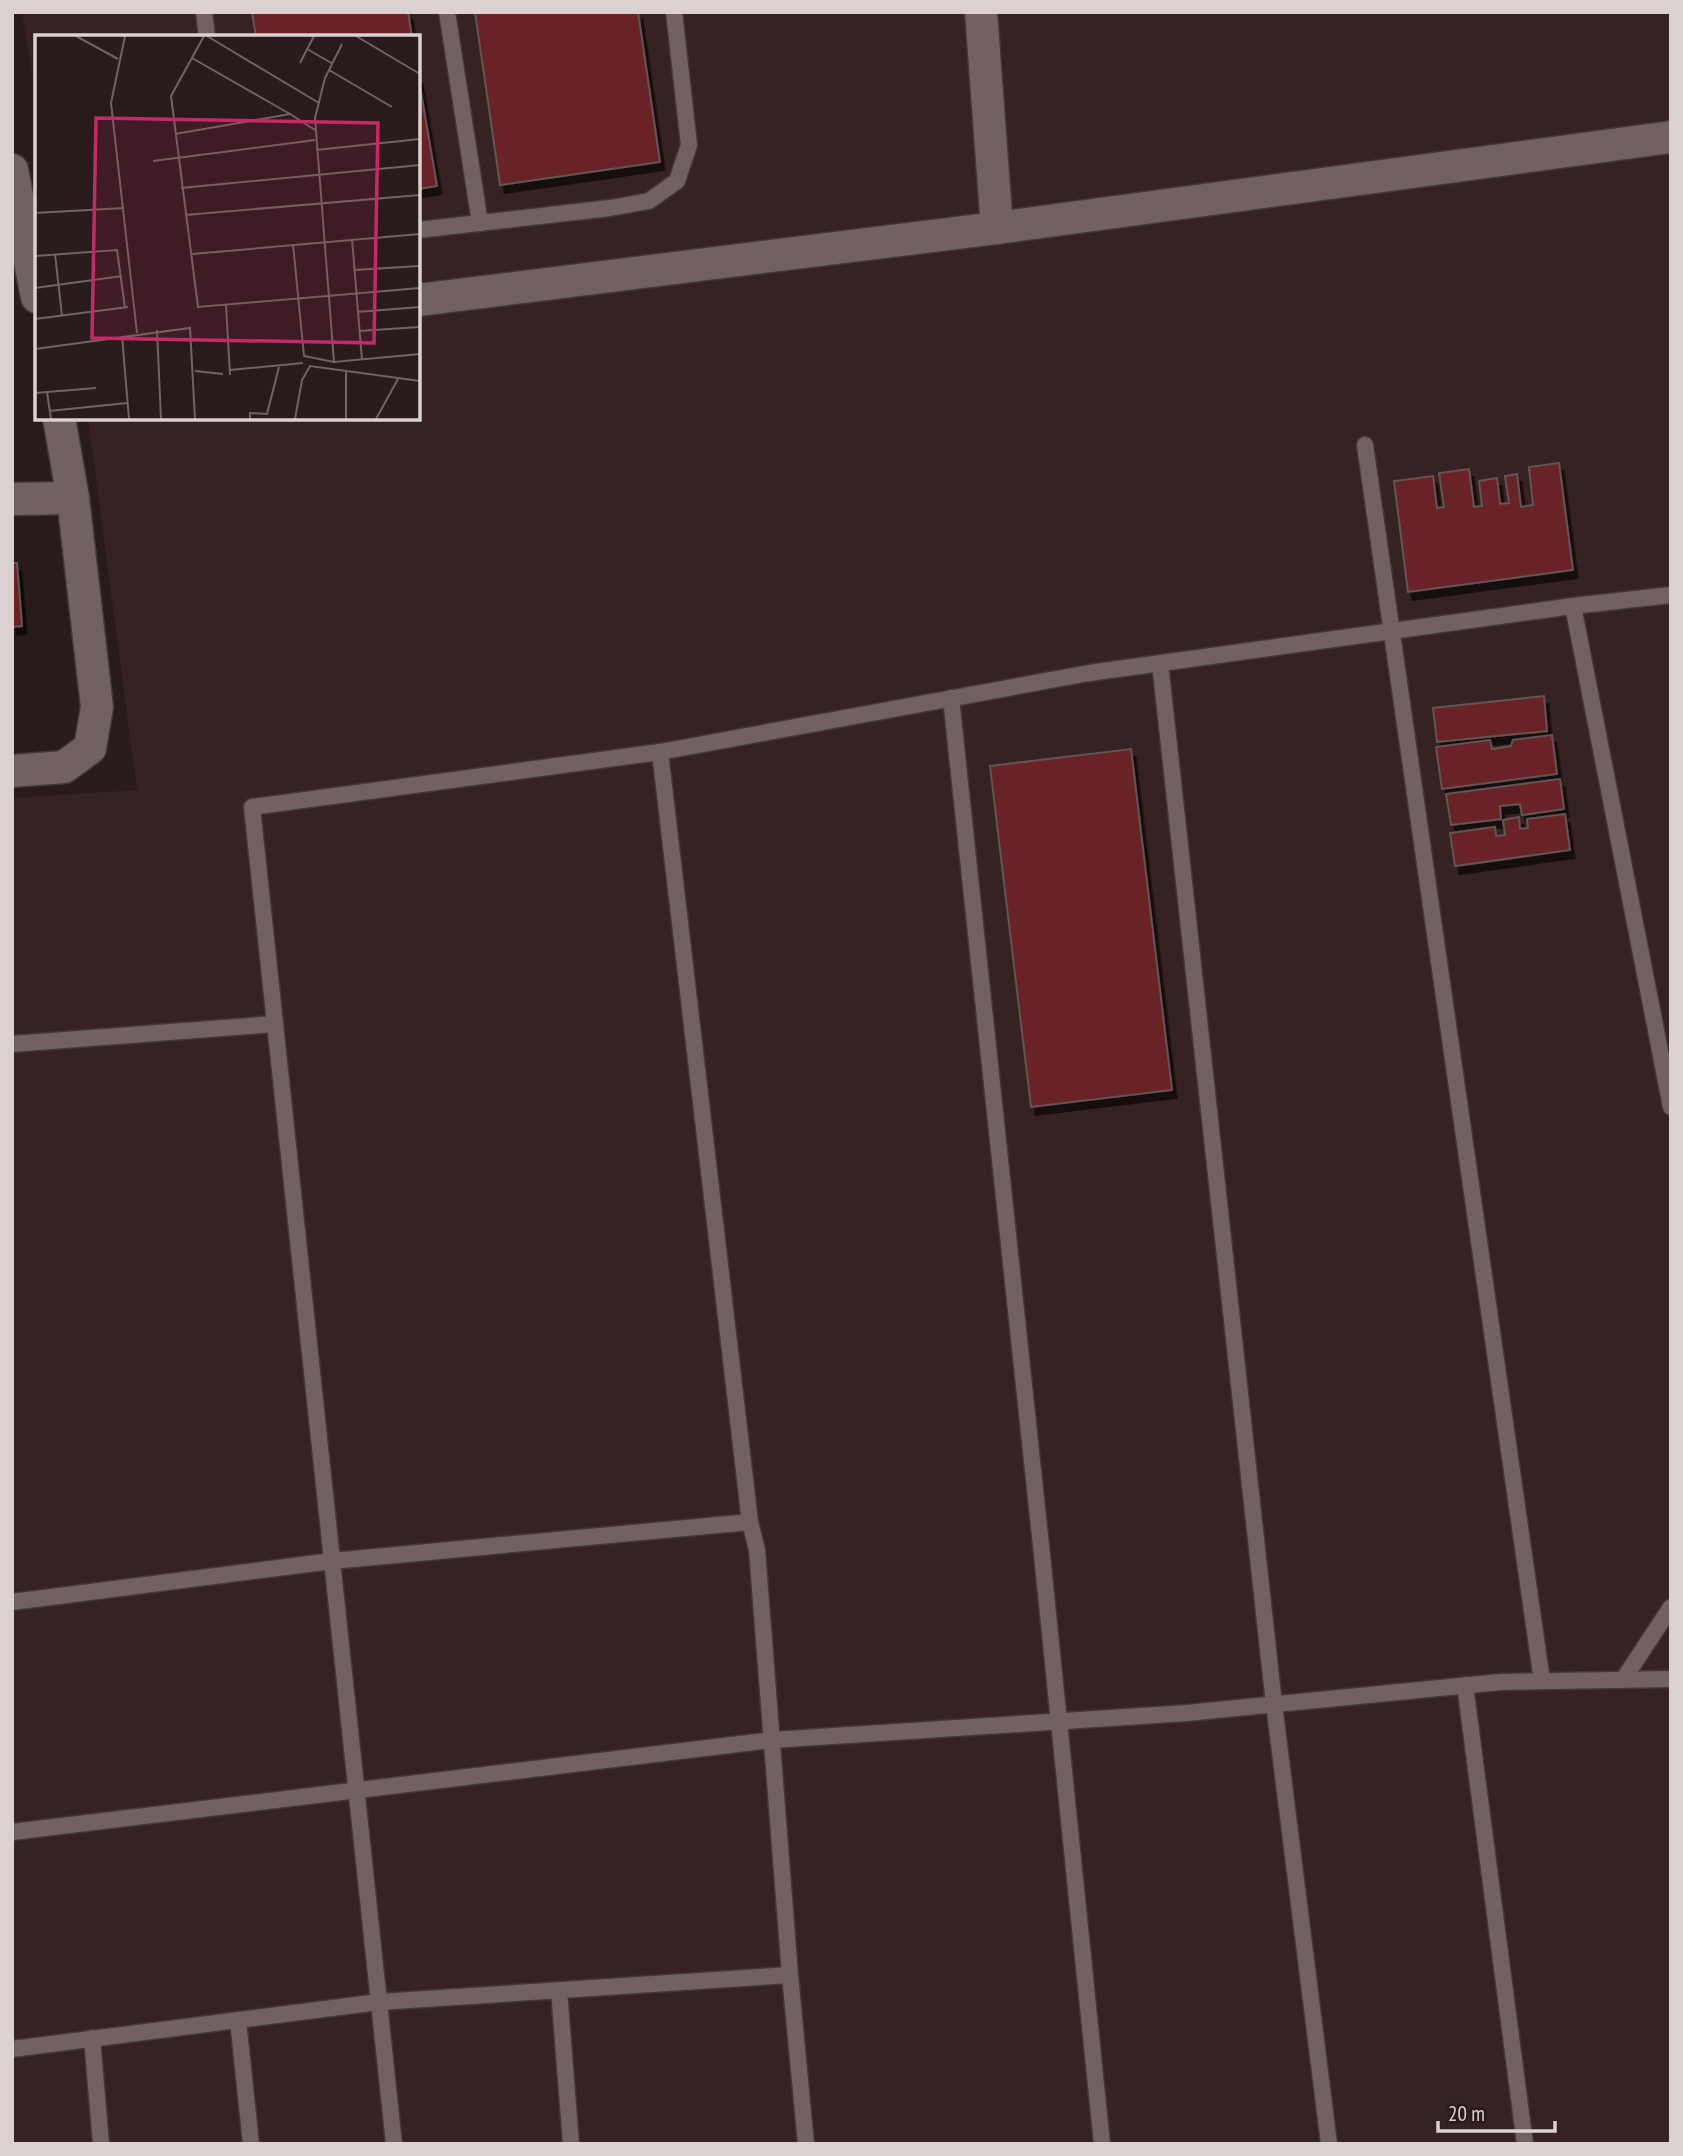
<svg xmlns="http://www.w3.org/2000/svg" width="1683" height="2156" font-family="'PT Sans Narrow',sans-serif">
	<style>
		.built { fill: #362222 }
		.building { fill: #692128; stroke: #645454; stroke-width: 2; filter: url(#shadow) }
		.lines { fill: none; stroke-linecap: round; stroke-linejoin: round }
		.service-casing { stroke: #413736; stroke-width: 19 }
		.minor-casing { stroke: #413736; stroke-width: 35 }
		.service { stroke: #726161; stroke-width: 16 }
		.minor { stroke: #726161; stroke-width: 32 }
		.inset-road { fill: none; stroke: #706463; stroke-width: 2 }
		.view { fill: #c42a67; fill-opacity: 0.15; stroke: #c42a67; stroke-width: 3.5 }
		.inset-edge { fill: none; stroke: #dad1d0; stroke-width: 3.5 }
	</style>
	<defs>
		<filter id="shadow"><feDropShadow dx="4.5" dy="8" stdDeviation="0" flood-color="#0009"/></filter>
	</defs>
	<rect width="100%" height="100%" fill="#291b1b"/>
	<path class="built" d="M22,12H1671V2144H12V798L137,790L88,418H418V37H37V104Z"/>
	<g class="building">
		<path d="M252,12H408L412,37H256Z"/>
		<path d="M475,12H638L660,162L500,185Z"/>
		<path d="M418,75L437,186L418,189Z"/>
		<path d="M1559,463L1573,570L1408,592L1394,481L1433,476L1437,508L1444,507L1439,473L1469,469L1474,507L1482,506L1479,481L1497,478L1500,504L1509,503L1505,476L1517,474L1521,507L1533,505L1529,467Z"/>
		<path d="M12,563H17L22,626L12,627Z"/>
		<path d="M1544,696L1547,731L1437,742L1433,708Z"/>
		<path d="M1552,735L1557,774L1442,789L1436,747L1490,740L1492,749L1511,746L1513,740Z"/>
		<path d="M1131,749L1172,1090L1031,1107L990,766Z"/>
		<path d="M1560,779L1564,809L1522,815L1520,804L1500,806L1501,819L1451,825L1446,794Z"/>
		<path d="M1565,814L1570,850L1455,866L1450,833L1495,827L1496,836L1505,835L1503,820L1519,817L1520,829L1528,828L1527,819Z"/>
	</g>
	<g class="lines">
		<defs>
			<g id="service">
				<path d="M204,12L207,37"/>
				<path d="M447,12L480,223"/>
				<path d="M418,230L610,208L649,201L677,181L689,145L674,12"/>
				<path d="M1365,445L1542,1681"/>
				<path d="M1573,606L1671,1107"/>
				<path d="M1160,663L1274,1704L1329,2144"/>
				<path d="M951,698L1042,1555L1102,2144"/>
				<path d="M660,752L750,1522L757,1550L790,1975L806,2144"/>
				<path d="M12,1044L275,1024"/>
				<path d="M12,1602L332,1561L750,1522"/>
				<path d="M1623,1680L1671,1607"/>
				<path d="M1465,1685L1525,2144"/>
				<path d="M12,1832L772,1740L1187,1713L1500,1682L1671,1679"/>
				<path d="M559,1990L571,2144"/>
				<path d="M238,2020L251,2144"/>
				<path d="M92,2038L101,2144"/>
				<path d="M12,2049L379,2002L790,1975"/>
				<path d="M394,2144L252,807L660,752L1089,673L1573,606L1671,595"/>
			</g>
			<g id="minor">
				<path d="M981,12L997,228"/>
				<path d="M12,170L37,297"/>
				<path d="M418,300L997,228L1671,137"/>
				<path d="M12,499L73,498"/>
				<path d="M12,771L64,767L90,748L97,707L73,498L59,418"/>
			</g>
		</defs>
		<use href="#service" class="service-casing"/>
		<use href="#minor" class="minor-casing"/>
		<use href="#service" class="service"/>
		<use href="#minor" class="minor"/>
	</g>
	<g transform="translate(35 35)">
		<rect width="385" height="385" fill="#291b1b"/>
		<path class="inset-road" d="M41,1L83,24M90,1L76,68L102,298M169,1L136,61L163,272L385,253M172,1L284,68M321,1L385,39M307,9L290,43L280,83L299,327L385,319M272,14L298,29M157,23L255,79M265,28L279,1M294,35L357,72M140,99L255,79L280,95M281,115L385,104M118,126L280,105M146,153L385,130M0,178L89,173M150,180L385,160M317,204L327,325M258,209L269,321L299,327M20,219L27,281M157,219L385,199M0,221L82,215L90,273M319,235L385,231M0,253L87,241M191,270L195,340M322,277L385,272M0,284L93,272M122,295L126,384M324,296L385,292M87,301L94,384M0,314L155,293L160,384M195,335L268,328M160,336L188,339M311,336V384M12,357L16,384M0,358L61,353M14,376L92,368M215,384V378L232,379L244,332M260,384L267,345L275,331L385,346M341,384L363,344"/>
		<path class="view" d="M61,83L343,88L339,308L57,303Z"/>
		<rect width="385" height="385" class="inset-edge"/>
	</g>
	<rect width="1683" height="2156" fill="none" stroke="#dad1d0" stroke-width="28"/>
	<path d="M1438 2121v10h117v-10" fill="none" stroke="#dad1d0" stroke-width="3.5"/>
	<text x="1448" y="2121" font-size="21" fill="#dad1d0" stroke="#291b1b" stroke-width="5" paint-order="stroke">20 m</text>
</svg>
